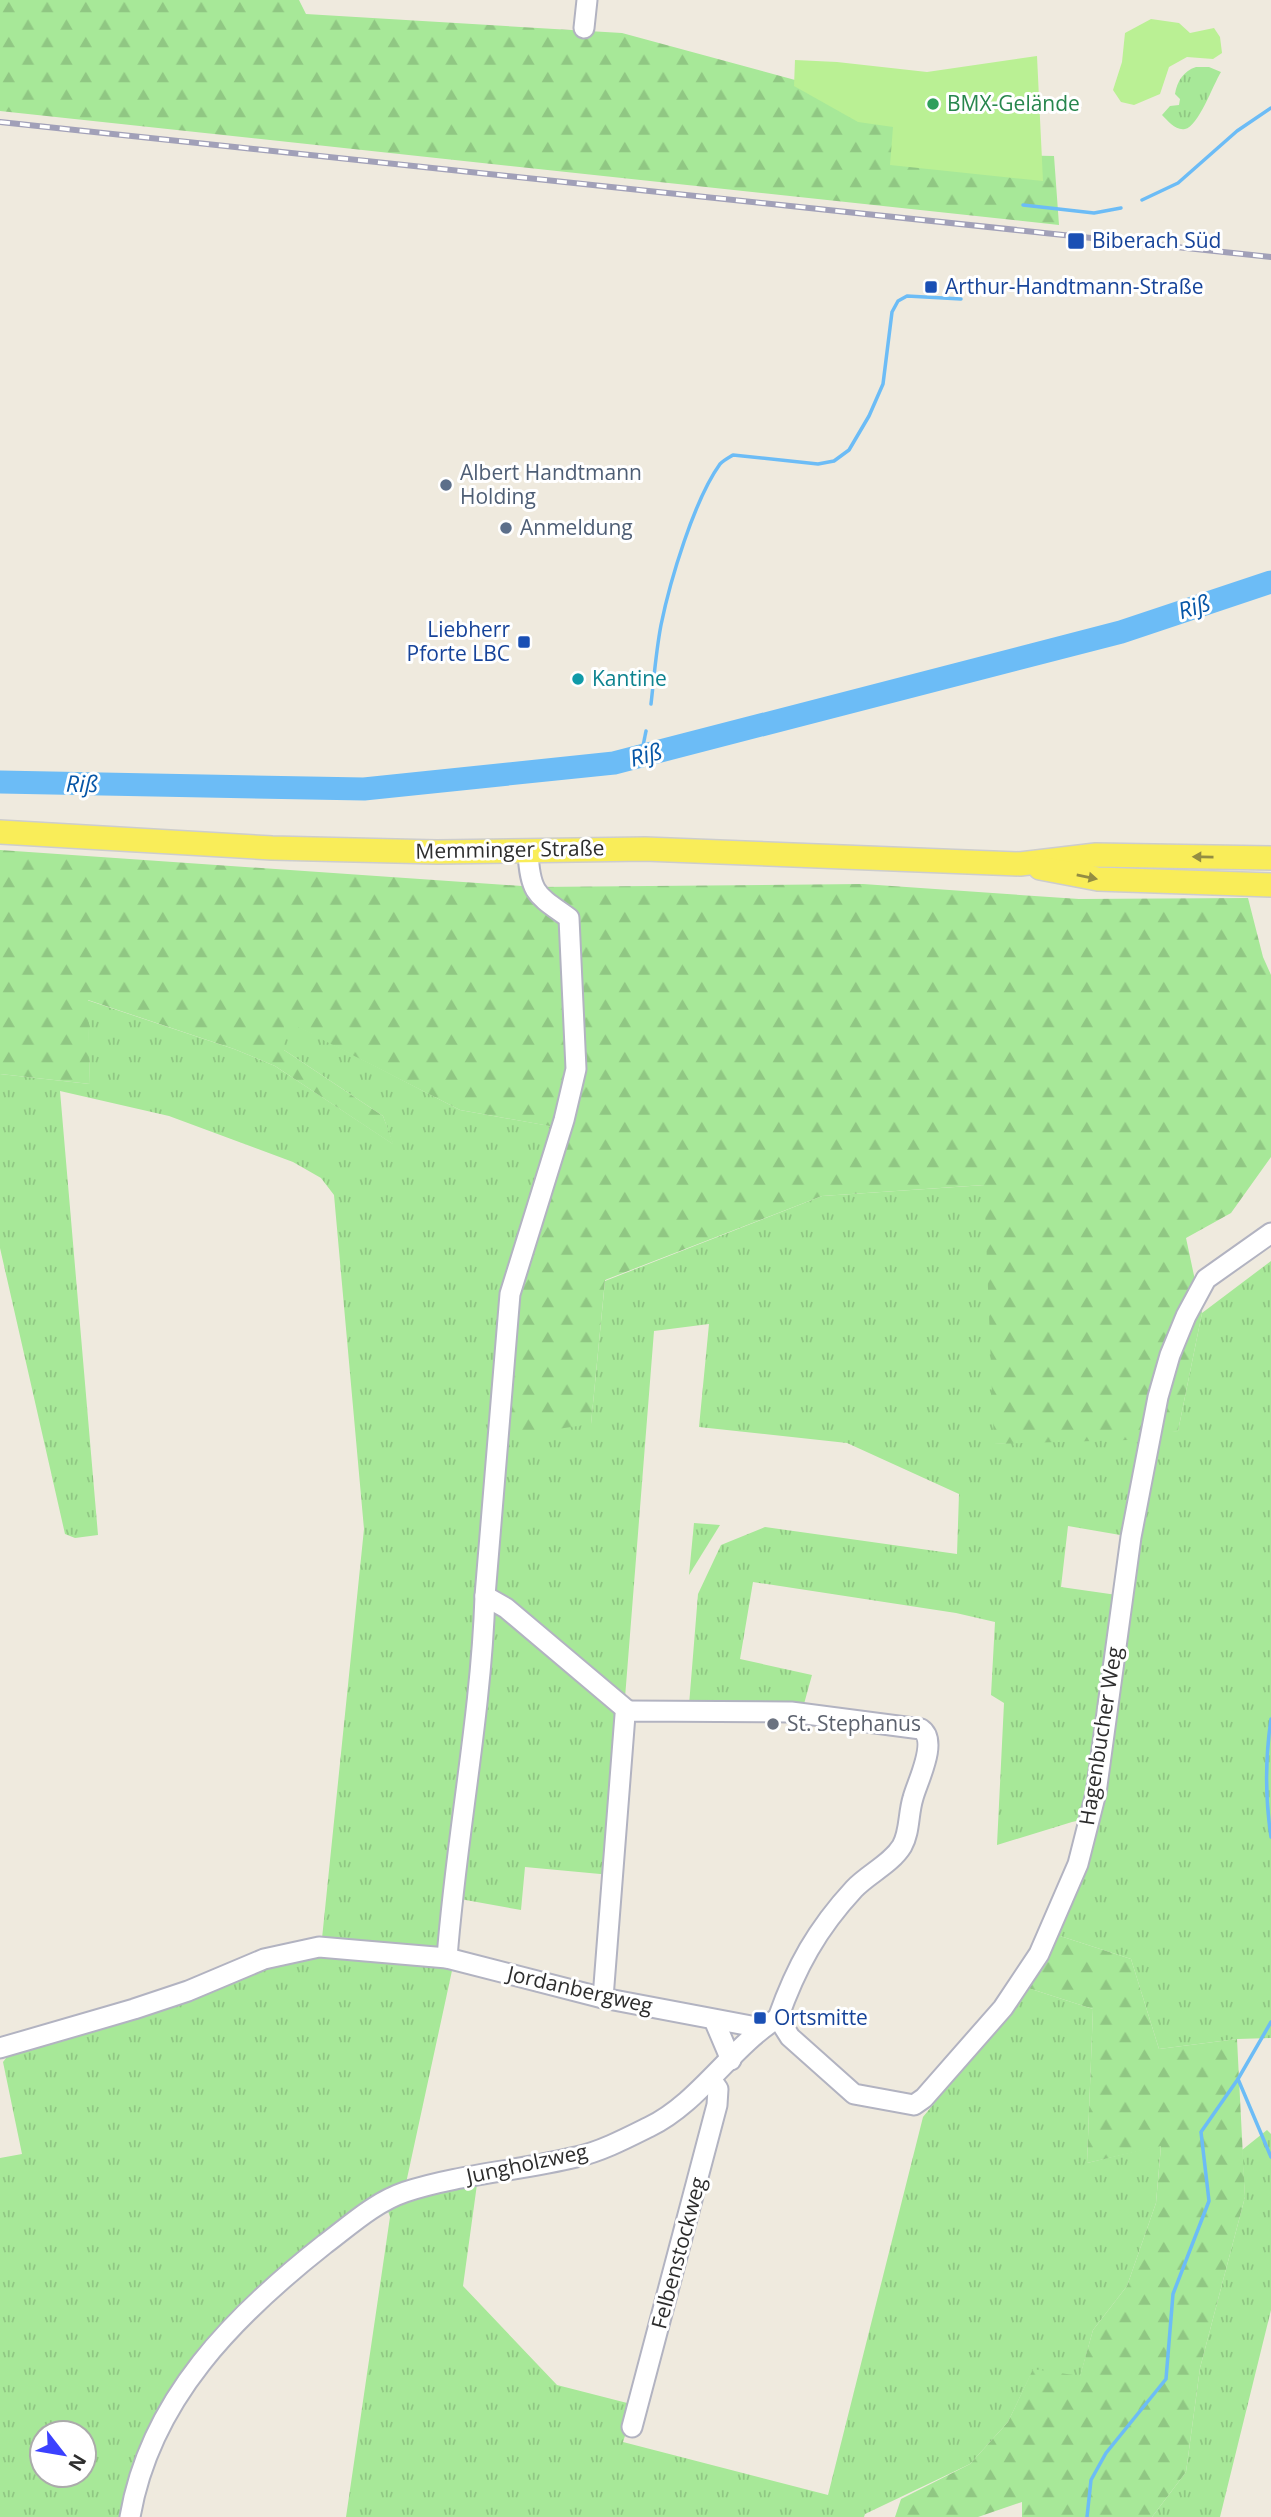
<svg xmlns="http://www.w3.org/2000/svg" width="1271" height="2517" font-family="'Open Sans',sans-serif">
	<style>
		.grass { fill: url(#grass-tufts); fill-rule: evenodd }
		.forest { fill: url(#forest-firs) }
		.pitch { fill: #baf094 }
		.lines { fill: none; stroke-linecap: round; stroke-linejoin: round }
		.stream { stroke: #6cbcf6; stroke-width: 3.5 }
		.river { stroke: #6cbcf6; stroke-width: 23 }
		.minor-casing { stroke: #b2b3c1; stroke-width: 23 }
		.major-casing { stroke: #cdcdcd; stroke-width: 26 }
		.minor { stroke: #fff; stroke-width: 19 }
		.major { stroke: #f9ed59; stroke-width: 23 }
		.rail-casing { stroke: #a1a0b8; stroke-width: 6 }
		.rail { stroke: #fff; stroke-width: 3.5; stroke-dasharray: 10; stroke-linecap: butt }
		.oneway { fill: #938d43 }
		.leisure-dot { fill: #2e9e5b; stroke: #fff; stroke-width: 2.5 }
		.transit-dot { fill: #1a4fb4; stroke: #fff; stroke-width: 2.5 }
		.service-dot { fill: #5c6f8a; stroke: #fff; stroke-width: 2.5 }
		.culture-dot { fill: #0f9aa8; stroke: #fff; stroke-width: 2.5 }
		.worship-dot { fill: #6b7280; stroke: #fff; stroke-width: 2.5 }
		.labels { text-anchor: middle; stroke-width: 6; stroke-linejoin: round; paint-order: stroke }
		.leisure-label { font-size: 21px; fill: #27864d; stroke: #fff; text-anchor: start }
		.transit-label { font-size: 21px; fill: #164399; stroke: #fff; text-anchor: start }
		.service-label { font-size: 21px; fill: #4e5e75; stroke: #fff; text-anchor: start }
		.culture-label { font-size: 21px; fill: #0d838f; stroke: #fff; text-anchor: start }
		.street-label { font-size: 21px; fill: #2d2d2d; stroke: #fff }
		.worship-label { font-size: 21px; fill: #5b616d; stroke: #fff; text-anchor: start }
		.water-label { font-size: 23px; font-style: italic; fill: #0656a7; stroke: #fff }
	</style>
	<defs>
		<pattern id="grass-tufts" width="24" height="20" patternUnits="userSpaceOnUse" patternTransform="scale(1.75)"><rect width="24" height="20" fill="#a7e898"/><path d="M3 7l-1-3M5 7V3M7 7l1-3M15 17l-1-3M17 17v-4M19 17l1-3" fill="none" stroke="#90c783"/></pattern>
		<pattern id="forest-firs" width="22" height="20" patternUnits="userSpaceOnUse" patternTransform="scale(1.75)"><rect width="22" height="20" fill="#a7e898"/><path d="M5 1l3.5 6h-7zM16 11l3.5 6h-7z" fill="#90c783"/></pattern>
	</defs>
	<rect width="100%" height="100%" fill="#efeade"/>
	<g class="grass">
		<path d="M1196,67H1209L1221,72C1213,85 1198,127 1185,129C1176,131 1168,121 1162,115L1170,106L1179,105L1180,99L1175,94C1177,82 1183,71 1196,67Z"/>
		<path d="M87,1000L234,1049L275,1066L393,1144L383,1116L284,1050V1019L460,1110L567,1129L591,1424L605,1281L822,1196L985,1185L995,1444L1178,1431L1202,1313L1271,1261V2038L1237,2039L1159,2049L1131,1959L1054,1934L1094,1817L1072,1822L997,1845L1004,1703L991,1695L995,1622L956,1613L753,1582L740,1659L812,1675L804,1704L689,1705L698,1594L721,1545L765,1527L957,1554L959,1494L847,1443L699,1427L709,1324L654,1331L611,1875L525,1867L521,1910L449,1897L453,1966L403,2197L478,2177L463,2286L557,2385L635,2405L623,2442L828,2495L923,2117L1028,1988L1093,2009L1087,2163L1161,2145L1156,2203L1127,2286L1093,2330L1080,2377L1033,2370L1008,2422L970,2464L865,2514L864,2517H346L390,2217L384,2199L195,2361L125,2517H0V2158L22,2154L3,2062L13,2049L239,1973L299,1958H320L364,1529L334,1195L321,1178L293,1162L169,1116L60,1091L98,1535L75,1538L65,1534L0,1248V1074L90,1084ZM1068,1526L1126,1536L1117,1595L1061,1587ZM42,2433H84V2475H42Z"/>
		<path d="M694,1523L720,1525L689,1575Z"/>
		<path d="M1267,2130L1271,2134V2310L1220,2517H1152L1186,2472L1200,2368L1245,2197L1242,2150Z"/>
	</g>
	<g class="forest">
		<path d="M0,0H299L306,14L622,33L854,96L934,154L1054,156L1059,225L0,111Z"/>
		<path d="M0,850L536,887L863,884L1079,899L1248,898L1263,957L1271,975V1157L1231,1213L1186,1238L1202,1313L1178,1431L1128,1440L994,1444L984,1185L822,1196L605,1280L591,1424L504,1437L516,1299L566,1129L460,1110L284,1020V1050L383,1116L394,1145L275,1066L234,1049L88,1000L90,1084L0,1074Z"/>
		<path d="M1054,1934L1131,1959L1159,2049L1237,2039L1245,2197L1200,2368L1186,2472L1152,2517H1022V2502L978,2517H895L901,2499L970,2464L1008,2422L1033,2369L1080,2376L1093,2330L1127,2286L1156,2203L1161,2146L1087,2163L1093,2009L1028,1988Z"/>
	</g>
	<g class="pitch">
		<path d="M1151,19L1179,23L1190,33L1214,28L1220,37L1222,53L1213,59L1187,57L1169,67L1160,94L1134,105L1121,102L1113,90L1122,62L1125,33Z"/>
		<path d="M1037,56L1043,181L890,165L893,127L858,122L794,86L795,60L837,62L927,72Z"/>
	</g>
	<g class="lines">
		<g class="stream">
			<path d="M1142,200L1178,183L1237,131L1271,108"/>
			<path d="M1023,205L1094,213L1121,208"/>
			<path d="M651,704C654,678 656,651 661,625C670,581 694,500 720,464C724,460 728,458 733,455L818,464L834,461L849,450L869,416L883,384L892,312L898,301L907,296L961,299"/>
			<path d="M641,756L646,731"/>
			<path d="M1271,1719C1265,1759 1265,1797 1271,1837"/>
			<path d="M1271,2022L1238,2079L1271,2157"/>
			<path d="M1087,2517L1091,2480L1106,2453L1166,2379L1173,2294L1209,2201L1201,2132L1238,2079"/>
		</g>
		<path class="river" d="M0,782L364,789L614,763L1121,632L1271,582"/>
		<defs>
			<g id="minor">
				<path d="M584,28L587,0"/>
				<path d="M485,1596L506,1608L628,1711"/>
				<path d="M447,1958C456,1837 481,1718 485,1596L510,1294L564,1120L576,1069L569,918C537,895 530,894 528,852"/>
				<path d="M603,1998L625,1715L628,1711L791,1712L921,1729C939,1741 917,1782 913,1798C908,1814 910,1832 902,1846C891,1864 868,1874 854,1889C817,1929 796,1967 778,2018"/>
				<path d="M778,2018L790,2037L854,2094L914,2105L924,2098L1003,2008L1039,1954L1078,1864L1096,1793L1131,1537L1158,1397L1170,1355L1186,1316L1206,1279L1271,1233"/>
				<path d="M714,2020L731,2060"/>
				<path d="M0,2048L134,2009L188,1991L264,1959L319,1947L447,1958L603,1998L762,2028"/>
				<path d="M632,2427L717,2105L718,2089L711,2079"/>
				<path d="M130,2517C150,2399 235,2315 325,2244C349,2226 375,2202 405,2192C460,2174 519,2171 576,2157C600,2152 627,2138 649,2127C699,2103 732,2046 778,2018"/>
			</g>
			<g id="major">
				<path d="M0,832L272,848L437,852L645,849L1020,864L1096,855L1271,858"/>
				<path d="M1040,868L1098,879L1271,885"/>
			</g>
		</defs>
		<use href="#minor" class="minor-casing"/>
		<use href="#major" class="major-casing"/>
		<use href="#minor" class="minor"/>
		<use href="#major" class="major"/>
		<defs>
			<path id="rail" d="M0,122L1271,257"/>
		</defs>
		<use href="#rail" class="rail-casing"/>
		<use href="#rail" class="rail"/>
	</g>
	<defs><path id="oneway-solid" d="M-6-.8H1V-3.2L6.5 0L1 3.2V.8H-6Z" transform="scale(1.75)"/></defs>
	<g class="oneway">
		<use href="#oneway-solid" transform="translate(1203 857) rotate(-179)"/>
		<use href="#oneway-solid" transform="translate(1087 877) rotate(11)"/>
	</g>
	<circle class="leisure-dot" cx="933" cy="104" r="7"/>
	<g class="transit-dot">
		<rect x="1067" y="232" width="18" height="18" rx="3.5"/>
		<rect x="924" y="280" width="14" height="14" rx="3.5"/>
		<rect x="517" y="635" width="14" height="14" rx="3.5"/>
		<rect x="753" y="2011" width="14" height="14" rx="3.5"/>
	</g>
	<g class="service-dot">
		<circle cx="446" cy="485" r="7"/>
		<circle cx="506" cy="528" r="7"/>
	</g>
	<circle class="culture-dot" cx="578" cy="679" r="7"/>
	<circle class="worship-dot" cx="773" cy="1724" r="7"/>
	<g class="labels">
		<g class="leisure-label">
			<text x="947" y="111">BMX-Gelände</text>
		</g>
		<g class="transit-label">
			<text x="1092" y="248">Biberach Süd</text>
			<text x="945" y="294">Arthur-Handtmann-Straße</text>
			<text x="510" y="637" text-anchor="end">Liebherr<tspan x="510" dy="24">Pforte LBC</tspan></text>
			<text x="774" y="2025">Ortsmitte</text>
		</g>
		<g class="service-label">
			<text x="460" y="480">Albert Handtmann<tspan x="460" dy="24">Holding</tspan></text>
			<text x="520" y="535">Anmeldung</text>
		</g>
		<g class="culture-label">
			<text x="592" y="686">Kantine</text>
		</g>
		<g class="street-label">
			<text transform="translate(510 850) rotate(-1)" y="7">Memminger Straße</text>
			<text transform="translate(1101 1736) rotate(-81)" y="7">Hagenbucher Weg</text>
			<text transform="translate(580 1990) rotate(13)" y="7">Jordanbergweg</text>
			<text transform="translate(527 2164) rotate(-12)" y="7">Jungholzweg</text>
			<text transform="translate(679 2253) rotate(-75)" y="7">Felbenstockweg</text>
		</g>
		<g class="worship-label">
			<text x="787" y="1731">St. Stephanus</text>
		</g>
		<g class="water-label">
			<text transform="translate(1194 607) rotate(-18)" y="8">Riß</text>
			<text transform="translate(646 755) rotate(-15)" y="8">Riß</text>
			<text transform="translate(82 784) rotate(1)" y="8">Riß</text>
		</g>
	</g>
	<g transform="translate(63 2454) rotate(121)"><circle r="33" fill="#ffffff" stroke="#ababab" stroke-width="2"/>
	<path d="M0-5L12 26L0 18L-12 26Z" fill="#3b41ff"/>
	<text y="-10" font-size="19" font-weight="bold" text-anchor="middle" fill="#2d2d2d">N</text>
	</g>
</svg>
